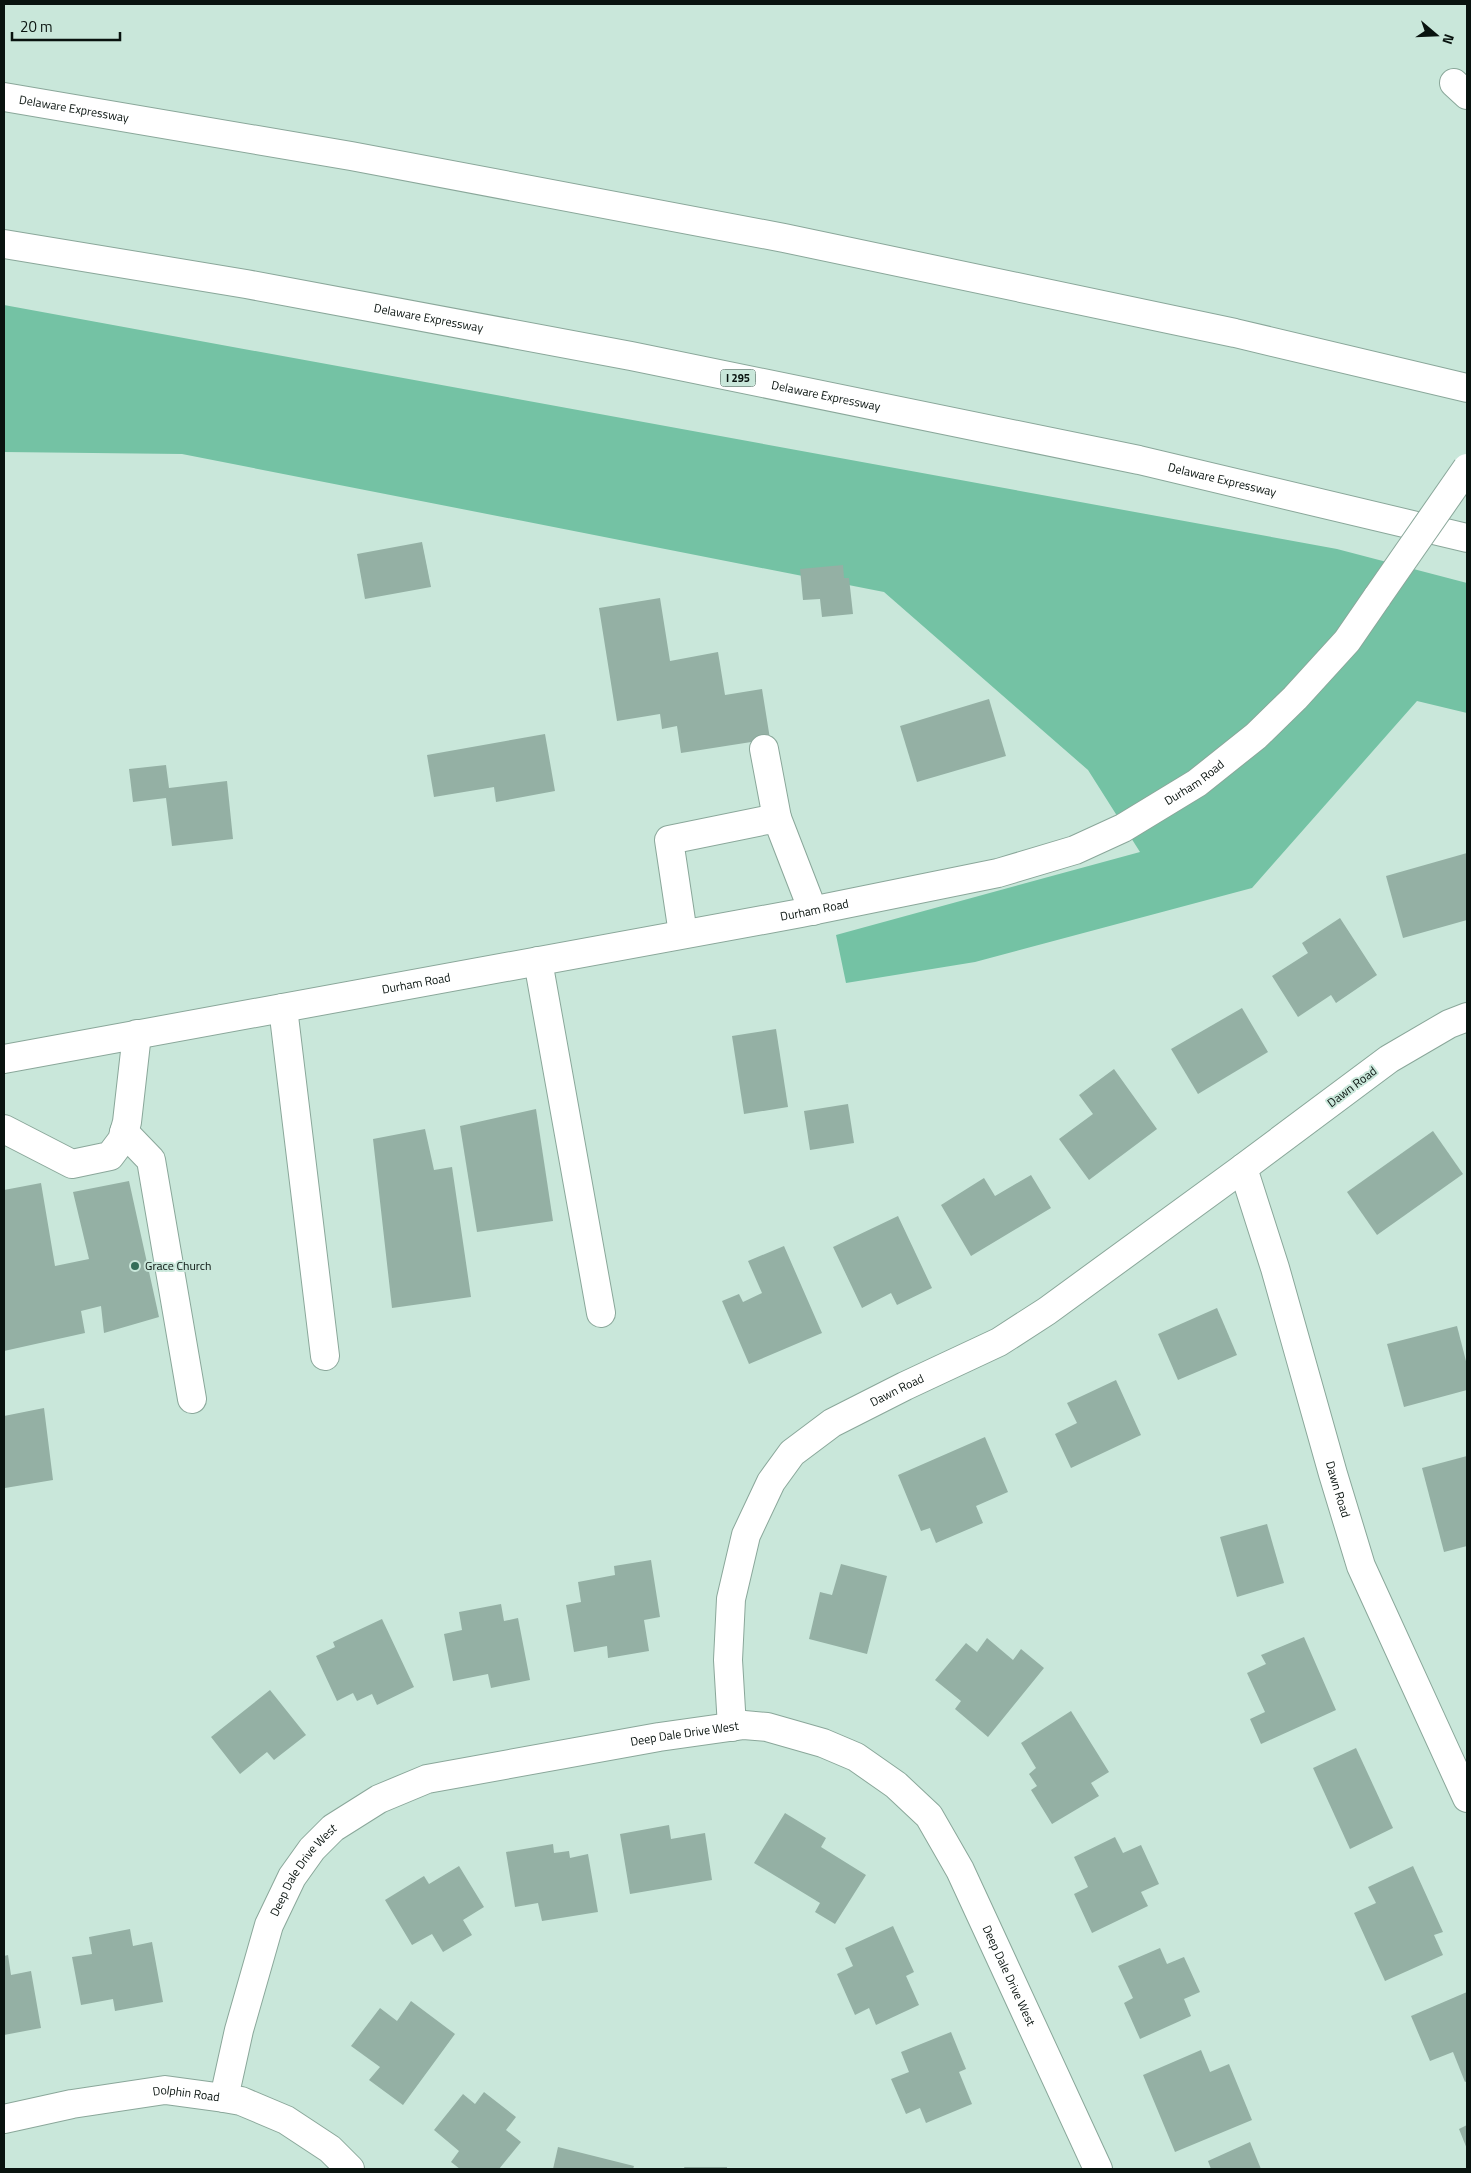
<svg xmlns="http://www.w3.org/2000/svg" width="1471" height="2173" font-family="'Titillium Web',sans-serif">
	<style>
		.green { fill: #74c2a4 }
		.building { fill: #94b0a4 }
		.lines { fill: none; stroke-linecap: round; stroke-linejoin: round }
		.minor-casing { stroke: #8aa79a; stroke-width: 30 }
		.major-casing { stroke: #8aa79a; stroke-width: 30 }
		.highway-casing { stroke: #8aa79a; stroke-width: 30 }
		.minor { stroke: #fff; stroke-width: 28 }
		.major { stroke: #fff; stroke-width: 28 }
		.highway { stroke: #fff; stroke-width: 28 }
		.major-bridge-casing { stroke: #8aa79a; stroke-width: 30; stroke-linecap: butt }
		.major-bridge { stroke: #fff; stroke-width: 28 }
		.poi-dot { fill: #336e58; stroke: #c9e7da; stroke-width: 2 }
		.labels { text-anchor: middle; stroke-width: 4; stroke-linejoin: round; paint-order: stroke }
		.shield { fill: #c9e7da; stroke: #43534c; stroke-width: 1 }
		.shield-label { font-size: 11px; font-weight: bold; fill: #09130f }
		.street-label { font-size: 12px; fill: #09130f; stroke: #c9e7da }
		.poi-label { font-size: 12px; fill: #09130f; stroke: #c9e7da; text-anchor: start }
	</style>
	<rect width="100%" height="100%" fill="#c9e7da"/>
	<path class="green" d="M4,305L1337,549L1467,583V713L1417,701L1252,888L975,962L846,983L836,935L1140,852L1088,770L884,592L182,454L4,452Z"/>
	<g class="building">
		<path d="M422,542L431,587L365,599L357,554Z"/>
		<path d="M843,565L844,578H849L853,614L822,617L820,599L803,600L800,569Z"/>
		<path d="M660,598L670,661L718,652L725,695L762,689L770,739L681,753L677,726L662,729L660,714L617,721L599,608Z"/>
		<path d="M989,699L1006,756L917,782L900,726Z"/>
		<path d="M545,734L555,791L496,802L494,787L434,797L427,755Z"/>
		<path d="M166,765L169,788L227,781L233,839L172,846L166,798L133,802L129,769Z"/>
		<path d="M1467,853V920L1403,938L1386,876Z"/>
		<path d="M1340,918L1377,975L1336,1003L1331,995L1298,1017L1272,976L1308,953L1302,943Z"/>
		<path d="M1242,1008L1268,1052L1198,1094L1171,1049Z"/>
		<path d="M776,1029L788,1107L744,1114L732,1036Z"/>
		<path d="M1114,1069L1157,1129L1089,1180L1059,1139L1093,1114L1079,1095Z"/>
		<path d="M848,1104L854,1143L810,1150L804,1111Z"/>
		<path d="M536,1109L553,1221L477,1232L460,1126Z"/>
		<path d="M425,1129L434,1170L452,1167L471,1297L392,1308L373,1139Z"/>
		<path d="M1433,1131L1463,1174L1377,1235L1347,1192Z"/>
		<path d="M1031,1175L1051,1208L971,1256L941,1205L984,1178L995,1196Z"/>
		<path d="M129,1181L159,1317L104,1333L101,1306L81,1311L85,1333L4,1351V1190L41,1183L55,1266L89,1259L73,1192Z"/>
		<path d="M898,1216L932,1288L897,1305L891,1293L862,1308L833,1247Z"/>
		<path d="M784,1246L822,1333L749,1364L722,1301L739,1294L743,1302L762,1293L748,1261Z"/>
		<path d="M1217,1308L1237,1355L1178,1380L1158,1334Z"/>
		<path d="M1457,1326L1467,1365V1390L1404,1407L1387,1344Z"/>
		<path d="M1116,1380L1141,1435L1071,1468L1055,1434L1077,1423L1067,1403Z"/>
		<path d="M44,1408L53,1480L5,1488L4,1416Z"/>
		<path d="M985,1437L1008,1492L976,1506L983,1523L936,1543L930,1528L921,1531L898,1475Z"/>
		<path d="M1467,1456V1546L1444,1552L1422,1468Z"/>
		<path d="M1267,1524L1284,1583L1237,1597L1220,1537Z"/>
		<path d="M651,1560L660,1617L644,1620L649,1651L608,1658L607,1646L574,1652L566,1605L581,1602L578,1582L615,1575L614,1566Z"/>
		<path d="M841,1564L887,1576L867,1654L809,1639L820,1592L832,1595Z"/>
		<path d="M501,1604L504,1621L518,1618L530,1680L491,1688L488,1674L453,1681L444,1634L462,1630L459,1612Z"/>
		<path d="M382,1619L414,1687L377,1705L372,1694L357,1701L353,1693L337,1701L316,1656L335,1647L333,1642Z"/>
		<path d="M1304,1637L1336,1710L1261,1744L1250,1719L1265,1712L1247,1673L1266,1664L1261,1655Z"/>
		<path d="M987,1638L1013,1660L1021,1649L1044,1668L988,1737L955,1709L961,1701L935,1680L966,1643L977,1652Z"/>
		<path d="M270,1690L306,1735L274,1760L267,1752L240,1774L211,1737Z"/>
		<path d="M1071,1711L1109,1772L1091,1783L1099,1796L1052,1824L1031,1790L1037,1786L1029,1774L1036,1768L1021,1743Z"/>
		<path d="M1356,1748L1393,1828L1350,1849L1313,1768Z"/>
		<path d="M785,1813L826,1838L821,1847L866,1875L835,1924L815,1912L820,1903L754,1863Z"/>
		<path d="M669,1825L671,1839L705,1833L712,1880L630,1894L620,1834Z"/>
		<path d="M1115,1837L1123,1853L1141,1845L1159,1884L1141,1892L1148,1906L1092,1933L1074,1894L1088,1887L1074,1857Z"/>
		<path d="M553,1844L554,1853L569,1851L570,1858L588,1854L598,1912L542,1921L538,1903L515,1907L506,1852Z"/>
		<path d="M459,1866L484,1907L463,1920L472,1935L443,1952L432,1934L412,1945L385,1900L424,1876L429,1884Z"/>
		<path d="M1413,1866L1443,1932L1434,1935L1443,1955L1385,1981L1354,1913L1376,1903L1368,1887Z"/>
		<path d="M893,1926L914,1972L906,1976L919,2005L876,2025L869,2008L855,2015L837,1974L853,1966L845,1948Z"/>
		<path d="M130,1929L133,1946L152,1942L163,2002L115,2011L113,1999L81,2005L72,1957L92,1954L89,1937Z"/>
		<path d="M1160,1948L1167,1964L1184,1957L1200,1992L1184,1999L1191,2016L1140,2039L1124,2003L1133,1998L1118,1966Z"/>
		<path d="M8,1955L11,1975L31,1971L41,2028L4,2035V1956Z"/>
		<path d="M1467,1992V2081L1465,2082L1453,2052L1430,2061L1411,2016Z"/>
		<path d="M411,2001L455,2034L403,2105L369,2080L380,2067L351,2046L380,2008L397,2021Z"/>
		<path d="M951,2032L966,2069L959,2072L972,2104L926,2123L920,2108L906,2114L891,2079L909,2072L901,2052Z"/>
		<path d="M1201,2050L1210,2072L1229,2064L1252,2120L1175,2152L1143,2075Z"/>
		<path d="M484,2092L516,2117L506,2130L521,2142L499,2169H460L451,2162L459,2151L434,2130L463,2094L475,2104Z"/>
		<path d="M1467,2125V2149L1459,2129Z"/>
		<path d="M1250,2142L1261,2169H1211L1208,2161Z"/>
		<path d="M558,2147L634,2166L633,2169H553Z"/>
		<path d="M684,2167H727V2169H685Z"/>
	</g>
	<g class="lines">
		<defs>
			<g id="minor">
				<path d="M1454,83L1467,95"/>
				<path d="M764,749L777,818"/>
				<path d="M683,934L669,840L777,818L813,911"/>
				<path d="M538,961L601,1313"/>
				<path d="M283,1008L325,1356"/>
				<path id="s1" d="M1467,1017L1449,1024L1389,1059L1243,1168L1275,1268L1333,1474L1361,1566L1467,1798"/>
				<path d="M4,1129L72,1164L110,1156L122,1140L127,1122L137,1034"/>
				<path d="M124,1132L151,1160L192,1399"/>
				<path id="s2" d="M732,1727L728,1660L731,1599L746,1535L771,1482L792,1453L832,1423L905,1386L999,1342L1047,1311L1243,1168"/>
				<path id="s3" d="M224,2098L239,2030L269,1925L292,1877L312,1849L333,1828L379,1799L427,1779L659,1737L744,1725L767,1727L823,1743L856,1757L896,1785L929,1816L960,1870L1098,2169"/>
				<path id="s4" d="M4,2119L72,2104L165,2090L224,2098L241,2101L286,2120L330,2149L350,2169"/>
			</g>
			<g id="major">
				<path id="s5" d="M4,1059L801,913L998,873L1075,850L1123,828L1197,783L1256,736L1295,698L1347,641L1378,596"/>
			</g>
			<g id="highway">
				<path id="s6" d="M4,97L351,156L784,238L1235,333L1467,388"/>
				<path id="s7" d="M4,244L246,284L631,356L1139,460L1467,538"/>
			</g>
		</defs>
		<use href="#minor" class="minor-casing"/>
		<use href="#major" class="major-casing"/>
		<use href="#highway" class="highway-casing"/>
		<use href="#minor" class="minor"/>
		<use href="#major" class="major"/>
		<use href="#highway" class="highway"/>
		<defs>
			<path id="major-bridge" d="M1378,596L1467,468"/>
		</defs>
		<use href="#major-bridge" class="major-bridge-casing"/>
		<use href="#major-bridge" class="major-bridge"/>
	</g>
	<circle class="poi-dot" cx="135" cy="1266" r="5"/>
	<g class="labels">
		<rect class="shield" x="720.5" y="369.5" width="35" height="17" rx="4"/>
		<g class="shield-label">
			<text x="738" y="382">I 295</text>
		</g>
		<g class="street-label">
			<text dy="4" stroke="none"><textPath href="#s6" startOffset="71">Delaware Expressway</textPath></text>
			<text dy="4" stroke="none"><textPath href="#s7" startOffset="431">Delaware Expressway</textPath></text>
			<text dy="4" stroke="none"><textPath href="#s7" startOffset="836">Delaware Expressway</textPath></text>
			<text dy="4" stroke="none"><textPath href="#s7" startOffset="1241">Delaware Expressway</textPath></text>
			<text dy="4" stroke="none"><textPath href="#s5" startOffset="1229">Durham Road</textPath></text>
			<text dy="4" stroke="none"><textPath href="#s5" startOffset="824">Durham Road</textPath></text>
			<text dy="4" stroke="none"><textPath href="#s5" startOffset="419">Durham Road</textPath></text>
			<text transform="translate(1352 1087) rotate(-37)" y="4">Dawn Road</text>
			<text dy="4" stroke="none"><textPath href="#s2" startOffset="411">Dawn Road</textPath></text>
			<text dy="4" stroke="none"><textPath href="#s1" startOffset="606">Dawn Road</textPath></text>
			<text dy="4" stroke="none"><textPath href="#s3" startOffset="664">Deep Dale Drive West</textPath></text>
			<text dy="4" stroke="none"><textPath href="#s3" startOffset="244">Deep Dale Drive West</textPath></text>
			<text dy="4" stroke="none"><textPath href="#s3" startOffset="1114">Deep Dale Drive West</textPath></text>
			<text dy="4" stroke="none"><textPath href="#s4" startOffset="185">Dolphin Road</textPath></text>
		</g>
		<g class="poi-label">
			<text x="145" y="1270">Grace Church</text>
		</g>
	</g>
	<rect width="1471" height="2173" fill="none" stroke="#09130f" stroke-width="10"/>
	<g transform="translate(1436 35) rotate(109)" stroke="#c9e7da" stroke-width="4" paint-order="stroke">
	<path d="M0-4L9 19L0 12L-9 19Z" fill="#09130f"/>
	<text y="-8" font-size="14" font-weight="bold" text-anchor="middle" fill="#09130f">N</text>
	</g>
	<path d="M12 32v8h108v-8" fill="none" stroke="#09130f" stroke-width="2.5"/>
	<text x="20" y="32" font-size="15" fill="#09130f" stroke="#c9e7da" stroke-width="4" paint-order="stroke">20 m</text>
</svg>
